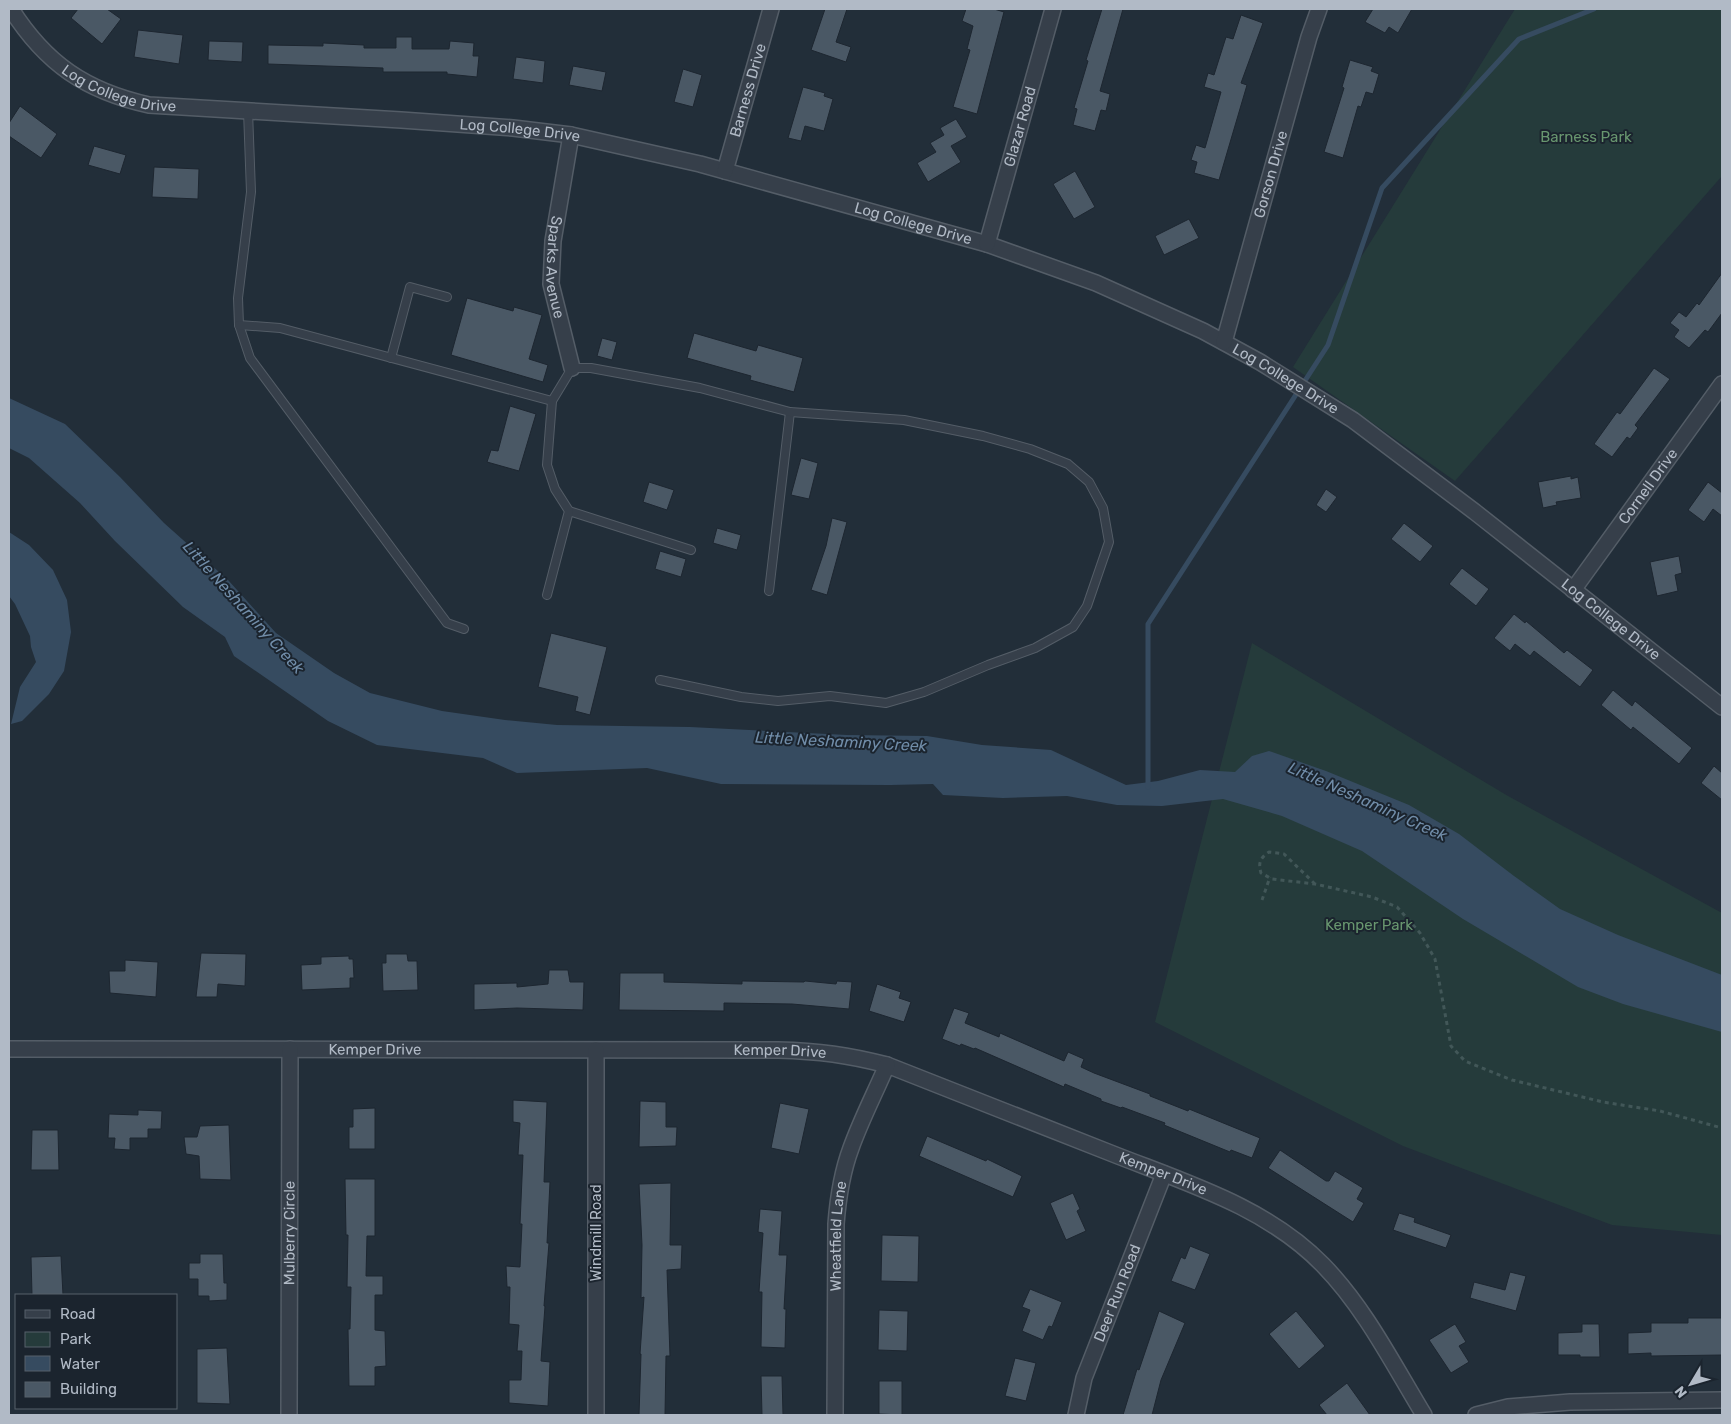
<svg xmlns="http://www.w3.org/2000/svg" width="1731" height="1424" font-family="Rubik,sans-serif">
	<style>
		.green { fill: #253b3b }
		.water { fill: #364b60 }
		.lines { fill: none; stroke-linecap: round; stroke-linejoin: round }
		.stream { stroke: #364b60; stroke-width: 5 }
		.building { fill: #4a5865; stroke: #1d2630 }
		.service-casing { stroke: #545d67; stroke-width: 10 }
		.minor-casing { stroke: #545d67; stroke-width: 18 }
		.path { stroke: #425758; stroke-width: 3; stroke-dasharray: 4 4; stroke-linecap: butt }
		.service { stroke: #363f4a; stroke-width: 8 }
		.minor { stroke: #363f4a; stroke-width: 15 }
		.labels { text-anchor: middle; stroke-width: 4; stroke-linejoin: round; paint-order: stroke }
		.street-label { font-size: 15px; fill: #b1bac6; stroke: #1b242e }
		.park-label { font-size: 15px; fill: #68966f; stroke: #1b242e }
		.water-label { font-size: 16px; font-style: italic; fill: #718da9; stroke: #1b242e }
	</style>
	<rect width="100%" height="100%" fill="#222e39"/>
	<g class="green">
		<path d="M1515,9H1722V176L1455,481L1293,367Z"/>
		<path d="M1252,643L1508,796L1722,913V1235L1612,1225L1403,1146L1155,1022Z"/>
	</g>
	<g class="water">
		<path d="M9,398L65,424L120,477L164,523L228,580L276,633L334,673L370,693L442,711L505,720L557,725L690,727L847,735L927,736L982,745L1051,750L1126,785L1158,781L1200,770L1235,772L1252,756L1269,751L1326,771L1409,805L1459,834L1514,876L1560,909L1618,935L1722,975V1032L1623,1004L1578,987L1463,919L1362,851L1282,816L1223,799L1162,806L1117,805L1067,796L1003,798L943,795L933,784L890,785L721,784L647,768L517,773L483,758L377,745L328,721L234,656L225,637L183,607L115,541L80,503L29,458L9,448Z"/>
		<path d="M9,532L29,545L53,570L67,600L71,632L64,671L49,694L22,721L11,724L20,687L36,662L31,647L30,636L15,604L9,596Z"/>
	</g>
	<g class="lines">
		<path class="stream" d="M1148,787V624L1328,345L1382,188L1519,39L1594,9"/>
	</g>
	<g class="building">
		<path d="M78,9H107L121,19L102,44L71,18Z"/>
		<path d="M825,9H847L836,42L851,47L846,62L811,50Z"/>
		<path d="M966,9H994L1004,12L977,114L953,107L970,50L967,49L973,26L962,21Z"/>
		<path d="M1102,9H1123L1100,91L1110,94L1106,111L1101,110L1095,131L1073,125L1077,109L1074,108L1088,61L1086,60Z"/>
		<path d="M1373,9H1412L1398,33L1389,27L1385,33L1365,22Z"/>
		<path d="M1241,15L1263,23L1241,83L1247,85L1219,180L1194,173L1197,162L1191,160L1196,145L1205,148L1221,92L1204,87L1208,73L1214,75L1226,37L1233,39Z"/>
		<path d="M138,30L183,35L179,64L134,57Z"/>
		<path d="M396,37H412V49H449L450,41L474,43L473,56H479L477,77L447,74V72H383V68L268,64V45L323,46V43L364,45V48H396Z"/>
		<path d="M209,41L243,42L242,62L208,60Z"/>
		<path d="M516,57L545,61L543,83L513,79Z"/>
		<path d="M1350,60L1373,67L1371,71L1379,74L1373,94L1366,92L1361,107L1358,106L1343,158L1324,152L1344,88L1342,87Z"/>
		<path d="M573,66L606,72L602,91L569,85Z"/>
		<path d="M683,69L702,75L693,107L674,102Z"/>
		<path d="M803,87L825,93L824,96L833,99L824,131L805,126L801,141L788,138Z"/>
		<path d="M20,106L57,134L41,158L9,136V123Z"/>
		<path d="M956,119L967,137L951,146L961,162L928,182L917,163L936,152L930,143L944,135L940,128Z"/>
		<path d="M94,146L126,155L120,174L88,165Z"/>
		<path d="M154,167L199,169L198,199L152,197Z"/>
		<path d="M1075,171L1095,207L1074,219L1053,184Z"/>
		<path d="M1189,219L1199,238L1164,255L1155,236Z"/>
		<path d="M1722,273V313L1708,332L1705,330L1689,348L1674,337L1679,330L1670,323L1679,312L1686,317L1697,303L1699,305Z"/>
		<path d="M467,298L513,311L514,307L542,315L529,359L548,365L543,382L451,355Z"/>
		<path d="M694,333L756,351L758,345L803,358L794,392L750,380L751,376L687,358Z"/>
		<path d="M602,338L617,342L612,360L597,356Z"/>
		<path d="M1654,368L1670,379L1635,425L1638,428L1630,439L1627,437L1612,457L1594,444L1617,412L1620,414Z"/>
		<path d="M510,406L536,414L519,471L487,462L491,450L498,451Z"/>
		<path d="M801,458L818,463L809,499L791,495Z"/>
		<path d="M1571,476V479L1578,477L1581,498L1556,502L1557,505L1543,508L1538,482Z"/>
		<path d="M649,482L674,490L667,510L643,502Z"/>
		<path d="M1708,482L1722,493V516L1713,509L1704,522L1688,510Z"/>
		<path d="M1326,489L1337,497L1326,512L1316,505Z"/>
		<path d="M832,518L847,522L827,595L811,590L826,546Z"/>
		<path d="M1404,523L1433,546L1420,562L1391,539Z"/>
		<path d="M717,528L741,535L737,550L713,543Z"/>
		<path d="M660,551L686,559L681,577L655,569Z"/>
		<path d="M1679,556L1682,573L1675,575L1678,591L1657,596L1650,562Z"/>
		<path d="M1462,568L1489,589L1476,606L1449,584Z"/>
		<path d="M1514,614L1525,623L1526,621L1564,653L1567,650L1593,670L1580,687L1534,651L1530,656L1515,644L1510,651L1494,638Z"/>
		<path d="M551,633L607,647L590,715L575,711L578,697L538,687Z"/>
		<path d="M1613,690L1632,706L1635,701L1692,748L1679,764L1633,727L1631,730L1601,705Z"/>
		<path d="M1714,766L1722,773V800L1701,783Z"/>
		<path d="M201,953L246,954L245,986L218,984L217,997H196Z"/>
		<path d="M386,954H407L408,961H417L418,990L383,991L382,963H386Z"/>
		<path d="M349,956V959H353L354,978H350V988L302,990L301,965L321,964V957Z"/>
		<path d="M125,960L158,962L156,997L110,993L109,971H125Z"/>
		<path d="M549,970H568L570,982H584L583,1010L517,1008L474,1010V984L517,983V987L548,984Z"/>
		<path d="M620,973H664V982L742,984V981L804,982L805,981L836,984L837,981L852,982L849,1009L792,1004L724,1003V1011L619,1010Z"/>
		<path d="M877,984L901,992L899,998L911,1002L904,1022L869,1011Z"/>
		<path d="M954,1008L969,1013L965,1023L999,1037L1000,1033L1064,1061L1068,1052L1084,1059L1081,1067L1094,1073L1150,1094V1096L1188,1111L1189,1109L1260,1138L1252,1158L1231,1150L1230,1152L1164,1125L1165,1123L1122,1107L1121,1108L1101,1101V1099L1065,1084L1064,1087L975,1048L974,1049L961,1044L960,1046L942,1039Z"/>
		<path d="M513,1100L547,1102L544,1182H550L547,1243H549L544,1306H545L541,1361L550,1362L548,1406L509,1403V1380H521L522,1351H517L519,1325L509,1324L510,1287H507L506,1266L520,1267L522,1224H520L523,1155H518L520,1123L513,1122Z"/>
		<path d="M640,1101L666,1102V1127H677L676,1146L639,1147Z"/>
		<path d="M780,1103L809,1109L799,1154L771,1148Z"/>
		<path d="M375,1108V1149H349V1127H353V1109Z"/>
		<path d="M138,1110L162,1111L161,1129H148V1138H130V1150L114,1149L115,1138H108L109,1114L138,1115Z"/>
		<path d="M229,1125L231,1180L200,1179L199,1156L186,1154L184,1137H197L200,1126Z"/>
		<path d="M32,1130H58L59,1170H31Z"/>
		<path d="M927,1136L986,1161L987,1159L1022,1176L1013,1197L919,1156Z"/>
		<path d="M1280,1150L1326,1181H1329L1335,1171L1363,1188L1357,1199L1364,1203L1353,1222L1268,1168Z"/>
		<path d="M345,1179H375V1236H367L366,1276H383V1295H375V1330L385,1331L386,1366L375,1367V1386H349L348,1329H350L351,1287H347L348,1235H346Z"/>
		<path d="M671,1183L670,1245H682L681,1269L667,1270L670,1356H666L665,1415H639L641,1354H640L644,1297L641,1298L642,1245L639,1184Z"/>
		<path d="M1073,1193L1080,1209L1077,1211L1086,1231L1066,1240L1050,1203Z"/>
		<path d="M760,1209L782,1211L779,1255H787L784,1309H786L785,1348L761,1347L762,1292H759L763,1233L758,1232Z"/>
		<path d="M1399,1213L1415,1218L1414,1222L1451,1235L1446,1248L1393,1230Z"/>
		<path d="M882,1235L919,1236L918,1282L881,1281Z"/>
		<path d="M1190,1246L1210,1254L1195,1290L1171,1281L1181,1257L1185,1259Z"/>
		<path d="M200,1254H223L224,1283H227V1300L209,1301V1296H198V1279H189V1263H200Z"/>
		<path d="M61,1256L63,1295H32L31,1257Z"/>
		<path d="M1510,1272L1526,1276L1516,1311L1470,1298L1474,1282L1505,1290Z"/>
		<path d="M1030,1289L1062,1302L1052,1327L1049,1326L1043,1340L1022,1331L1030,1310L1022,1307Z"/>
		<path d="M879,1310L908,1311L907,1351L878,1350Z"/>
		<path d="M1159,1311L1185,1323L1161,1380L1152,1415H1123L1137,1369L1139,1370Z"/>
		<path d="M1296,1311L1325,1346L1299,1369L1269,1334Z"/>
		<path d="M1688,1318H1722V1355L1651,1356V1353L1628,1354V1333L1651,1332V1323H1688Z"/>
		<path d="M1455,1324L1466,1342L1459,1346L1469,1362L1451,1373L1429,1340Z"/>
		<path d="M1582,1324H1599L1600,1357H1580V1355H1558V1333L1582,1332Z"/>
		<path d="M227,1348L230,1404L197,1403V1349Z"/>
		<path d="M1015,1358L1036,1363L1026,1401L1005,1396Z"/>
		<path d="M761,1376H782L783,1415H762Z"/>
		<path d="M879,1381H902V1415L879,1414Z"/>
		<path d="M1347,1383L1370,1415H1327L1319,1405Z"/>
	</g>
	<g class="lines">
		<defs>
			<g id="service">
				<path d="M248,111L251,192L238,298L239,325L250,358L447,623L464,629"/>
				<path d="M239,325L280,328L552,401"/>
				<path d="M391,358L410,287L447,297"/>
				<path d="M569,511L691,550"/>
				<path d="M769,591L790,412"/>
				<path d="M547,595L569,511L555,489L547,465L552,401L572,368H591L700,388L790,412L904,420L983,436L1030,449L1068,464L1089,482L1103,508L1109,542L1087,606L1073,627L1035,648L988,665L924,692L886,703L830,696L778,701L741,697L660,680"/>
			</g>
			<g id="minor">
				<path id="s1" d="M11,9C46,64 86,91 149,105L401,120L513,128L571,135L700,164L987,244L1096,283L1203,331L1260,362L1353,420L1475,512L1722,707"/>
				<path id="s2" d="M571,135L553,241L551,284L572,368"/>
				<path id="s3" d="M725,171L771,9"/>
				<path id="s4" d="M987,244L1053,9"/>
				<path id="s5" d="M1224,342L1309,37L1319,9"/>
				<path id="s6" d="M1573,590L1722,384"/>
				<path id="s7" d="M9,1049L778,1050C819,1051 848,1055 887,1065C960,1094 1034,1123 1108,1152C1183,1182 1266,1206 1323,1265C1365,1308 1393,1364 1424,1415"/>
				<path id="s8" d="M289,1415L290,1049"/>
				<path d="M596,1415V1050"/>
				<path id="s9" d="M835,1415L836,1224C838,1198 842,1172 851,1148C861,1120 875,1093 887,1065"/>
				<path id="s10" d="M1076,1415L1084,1378L1164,1174"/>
				<path d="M1476,1415L1508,1407L1570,1402L1722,1400"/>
			</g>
		</defs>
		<use href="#service" class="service-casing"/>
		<use href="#minor" class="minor-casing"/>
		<g class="path">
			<path d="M1315,884L1284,854L1269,852C1260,858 1258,863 1261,873L1272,879L1315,884L1372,897L1397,907L1420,933L1435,959L1451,1046L1465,1061L1512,1080L1603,1102L1660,1111L1722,1128"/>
			<path d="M1262,900L1270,877"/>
		</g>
		<use href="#service" class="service"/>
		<use href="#minor" class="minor"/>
	</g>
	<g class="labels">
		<g class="street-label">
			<text dy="5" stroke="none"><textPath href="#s1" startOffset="140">Log College Drive</textPath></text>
			<text dy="5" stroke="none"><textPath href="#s3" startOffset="84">Barness Drive</textPath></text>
			<text dy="5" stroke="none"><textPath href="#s4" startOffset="122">Glazar Road</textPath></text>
			<text dy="5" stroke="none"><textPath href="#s1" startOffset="545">Log College Drive</textPath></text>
			<text dy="5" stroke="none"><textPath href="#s5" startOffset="174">Gorson Drive</textPath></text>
			<text dy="5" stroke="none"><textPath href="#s1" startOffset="950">Log College Drive</textPath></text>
			<text dy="5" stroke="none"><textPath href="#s2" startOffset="134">Sparks Avenue</textPath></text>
			<text dy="5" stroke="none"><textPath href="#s1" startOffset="1355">Log College Drive</textPath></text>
			<text dy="5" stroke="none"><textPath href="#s6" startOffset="128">Cornell Drive</textPath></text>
			<text dy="5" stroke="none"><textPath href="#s1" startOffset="1760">Log College Drive</textPath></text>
			<text dy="5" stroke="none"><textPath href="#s7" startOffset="366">Kemper Drive</textPath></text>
			<text dy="5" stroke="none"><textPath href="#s7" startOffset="771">Kemper Drive</textPath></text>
			<text dy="5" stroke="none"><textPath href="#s7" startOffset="1176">Kemper Drive</textPath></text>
			<text dy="5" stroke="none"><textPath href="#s8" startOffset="182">Mulberry Circle</textPath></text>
			<text transform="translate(596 1233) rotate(-90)" y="5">Windmill Road</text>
			<text dy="5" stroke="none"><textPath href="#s9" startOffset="179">Wheatfield Lane</textPath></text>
			<text dy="5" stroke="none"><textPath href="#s10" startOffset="129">Deer Run Road</textPath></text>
		</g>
		<g class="park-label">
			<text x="1586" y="142">Barness Park</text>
			<text x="1369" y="930">Kemper Park</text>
		</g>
		<g class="water-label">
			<text transform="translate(244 607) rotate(48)" y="6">Little Neshaminy Creek</text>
			<text transform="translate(841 741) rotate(3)" y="6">Little Neshaminy Creek</text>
			<text transform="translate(1368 801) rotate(24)" y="6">Little Neshaminy Creek</text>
		</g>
	</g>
	<rect width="1731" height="1424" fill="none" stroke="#b1bac6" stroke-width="20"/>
	<rect x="15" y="1294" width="162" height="115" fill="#1b242e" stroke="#57606b"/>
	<rect x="25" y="1310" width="25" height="8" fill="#363f4a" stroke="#57606b"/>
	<text x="60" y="1319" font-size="15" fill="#b1bac6">Road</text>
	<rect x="25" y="1332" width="25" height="15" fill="#253b3b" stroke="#57606b"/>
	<text x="60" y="1344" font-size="15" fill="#b1bac6">Park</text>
	<rect x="25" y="1356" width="25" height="15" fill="#364b60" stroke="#57606b"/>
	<text x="60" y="1369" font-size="15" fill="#b1bac6">Water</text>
	<rect x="25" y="1382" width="25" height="15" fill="#4a5865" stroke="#57606b"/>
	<text x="60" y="1394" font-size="15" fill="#b1bac6">Building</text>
	<g transform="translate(1691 1384) rotate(232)" stroke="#1b242e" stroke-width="4" paint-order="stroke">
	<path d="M0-4L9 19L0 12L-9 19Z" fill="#b1bac6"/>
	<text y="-8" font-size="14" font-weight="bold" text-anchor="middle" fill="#b1bac6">N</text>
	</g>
</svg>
